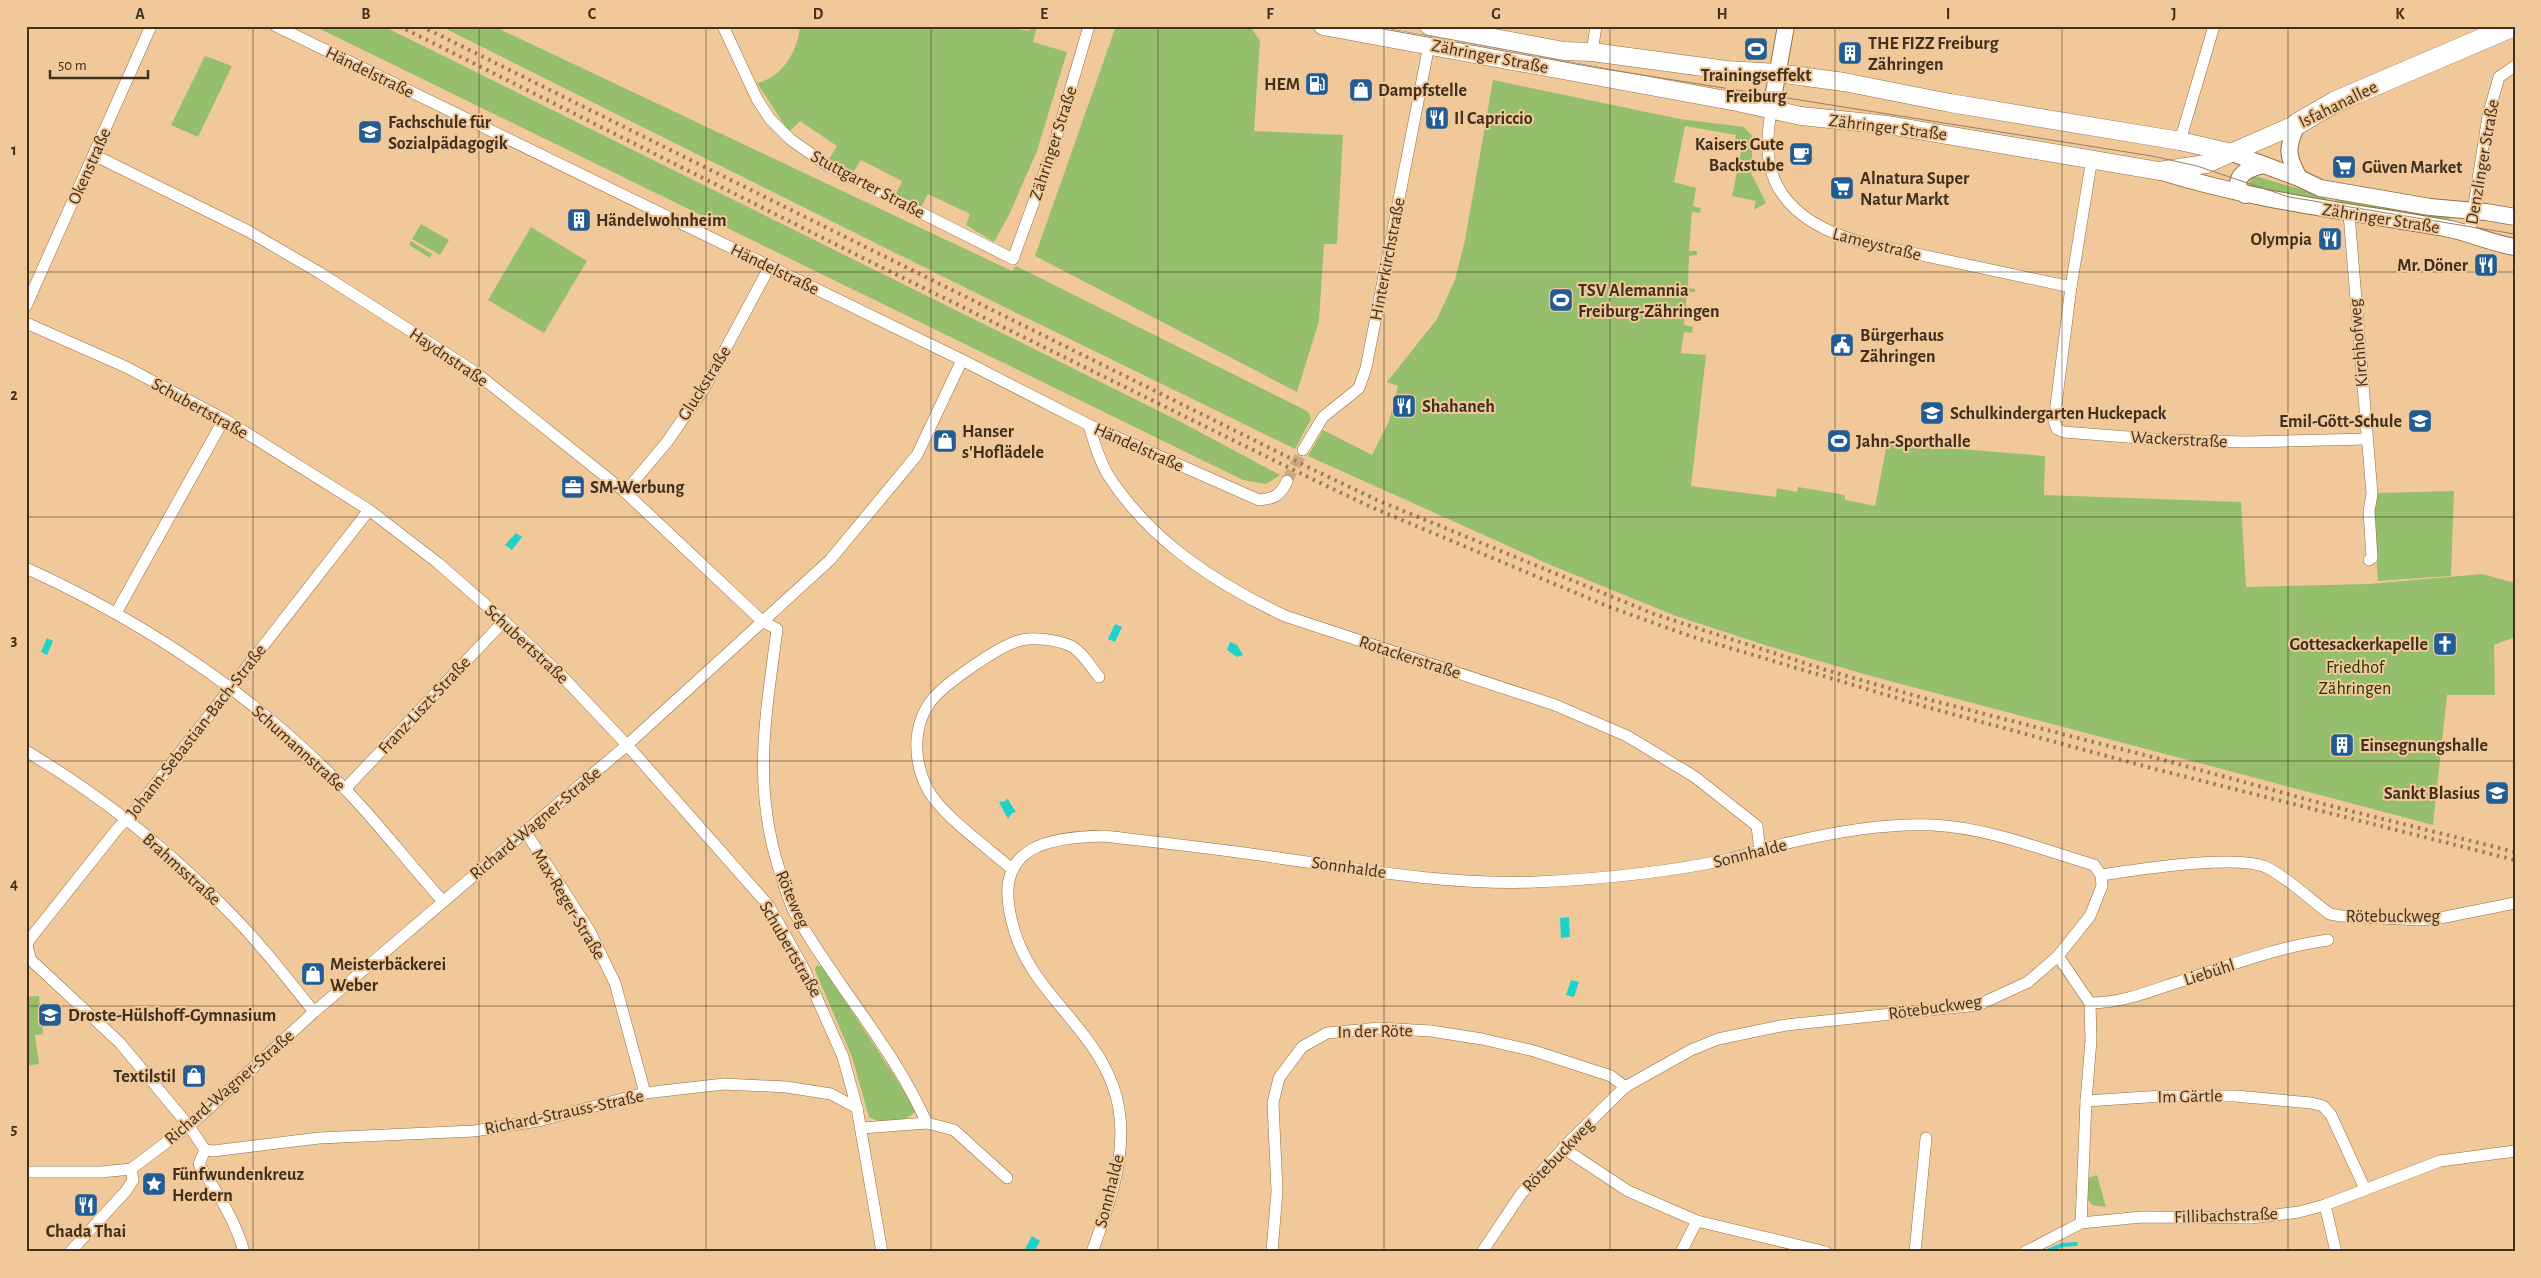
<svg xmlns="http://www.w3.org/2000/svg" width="2541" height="1278" font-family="'Alegreya Sans',sans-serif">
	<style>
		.green { fill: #96bf6d }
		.water { fill: #1cd2cb }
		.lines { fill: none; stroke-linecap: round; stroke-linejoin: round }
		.stream { stroke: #1cd2cb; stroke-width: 4 }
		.street-tunnel { stroke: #ceaa81; stroke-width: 11; stroke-dasharray: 11 5.5; stroke-linecap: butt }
		.street-casing { stroke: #926e41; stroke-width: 12 }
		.secondary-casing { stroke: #926e41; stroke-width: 18 }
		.primary-casing { stroke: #926e41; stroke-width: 19 }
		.highway-casing { stroke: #926e41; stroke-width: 22 }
		.street { stroke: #fff; stroke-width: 11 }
		.secondary { stroke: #fff; stroke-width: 16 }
		.primary { stroke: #fff; stroke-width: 18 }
		.highway { stroke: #fff; stroke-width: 21 }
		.tram { stroke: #997d5c; stroke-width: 1 }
		.rail { stroke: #997d5c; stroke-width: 4; stroke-dasharray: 2.5 5; stroke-linecap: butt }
		.grid { fill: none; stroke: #40301d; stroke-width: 1; stroke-opacity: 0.55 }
		.labels { text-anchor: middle; stroke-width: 4; stroke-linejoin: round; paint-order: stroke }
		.poi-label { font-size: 18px; font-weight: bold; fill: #40301d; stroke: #f1c89a; text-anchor: start }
		.street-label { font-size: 18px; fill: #40301d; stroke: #f1c89a }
		.park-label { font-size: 18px; fill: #203503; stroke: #f1c89a }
		.neatline { fill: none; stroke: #40301d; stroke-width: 2 }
		.grid-label { font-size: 16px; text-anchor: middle; font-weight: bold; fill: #40301d }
	</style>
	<rect width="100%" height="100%" fill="#f1c89a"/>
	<g class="green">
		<path d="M314,26H383L1179,421L1280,475L1266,484L1243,480Z"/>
		<path d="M440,26H493L1012,271L1016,266L1301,408L1308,412L1311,419L1295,449L998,304Z"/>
		<path d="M800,26H1003L1029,31L1030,26H1037L1033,42L1067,52L1037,151L1009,215L994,242L966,225L970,214L928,194L921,207L896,194L902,181L861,160L853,173L828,161L837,146L800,121L789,132L757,83C782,78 798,51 800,26Z"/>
		<path d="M1116,26H1228L1252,29L1260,41L1254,131L1343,135L1337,244H1324L1319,321L1297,392L1035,256Z"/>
		<path d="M205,56L232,66L198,137L171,125Z"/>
		<path d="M1493,80L1680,119L1744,127L1753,137L1751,173L1766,203L1754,210L1756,201L1732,196L1742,147L1734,146L1736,135L1685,126L1674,182L1696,188L1693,206L1701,208L1700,213L1692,212L1689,251H1697V255L1689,256L1688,288L1695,289V292H1687L1684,325L1693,327L1692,333L1684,332L1681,353L1706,355L1691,486L1776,497L1777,488L1797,492L1798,487L1845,495V500L1875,506L1887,443L2045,456L2044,495L2241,502L2246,587L2368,584L2482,574L2515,583V637L2494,645L2495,695H2447L2433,825L1871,676L1768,646L1676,616L1553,566L1308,456L1323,430L1372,455L1389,421L1398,386L1387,382L1437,319L1455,280L1465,240Z"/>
		<path d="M2252,175L2296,188L2327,194L2325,206L2248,187Z"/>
		<path d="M2336,196L2450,214L2449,223L2334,207Z"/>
		<path d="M421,224L449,240L440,255L412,239Z"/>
		<path d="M531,227L587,261L544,333L488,300Z"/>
		<path d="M411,241L432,254L430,258L409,245Z"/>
		<path d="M2454,491L2451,576L2378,581L2372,504L2378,493Z"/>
		<path d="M816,966H822L917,1110C905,1123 886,1126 869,1117L852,1057L815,970Z"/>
		<path d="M39,996L43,1034L35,1035L39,1064L26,1066V997Z"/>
		<path d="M2097,1175L2106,1207L2092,1205L2088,1200V1178Z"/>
	</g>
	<g class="water">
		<path d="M516,533L522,537L512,550L505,545Z"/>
		<path d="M1115,624L1122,627L1115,642L1108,639Z"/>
		<path d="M47,638L53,641L47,655L41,652Z"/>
		<path d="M1230,642L1237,645L1243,655L1237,657L1227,650Z"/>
		<path d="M1007,798L1016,812L1012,813L1008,819L999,802L1006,801Z"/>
		<path d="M1569,917L1570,937L1561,938L1560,918Z"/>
		<path d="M1571,980L1579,982L1574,997L1566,995Z"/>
		<path d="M1032,1236L1040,1241L1034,1252L1025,1249Z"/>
	</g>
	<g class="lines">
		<path class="stream" d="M2045,1252L2062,1245L2076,1244"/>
		<path class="street-tunnel" d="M1287,481L1303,450"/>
		<defs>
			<g id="street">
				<path d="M276,26L962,360L1089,425L1259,500C1274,499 1281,495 1287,481"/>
				<path d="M723,26L757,99L770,119L790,139L828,166L1013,259L1052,152L1089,26"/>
				<path d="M1592,52L1596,26"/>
				<path d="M1771,109C1770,119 1768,130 1768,140C1765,201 1813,230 1865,243L2071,287"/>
				<path d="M2180,141L2214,26"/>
				<path d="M94,155L248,231L320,273L475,372L625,492L762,621L777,629C766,716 752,783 779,869C784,884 788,901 796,915C820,958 851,997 878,1038C897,1065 913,1093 927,1123L954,1130L1007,1178"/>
				<path d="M2092,158L2071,287L2054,421L2057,429L2064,432L2166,440L2246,442L2366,439"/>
				<path d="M2349,214L2372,494L2369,511L2372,558L2369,560"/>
				<path d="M2469,236L2488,116L2499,77L2515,66"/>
				<path d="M26,306L151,26"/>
				<path d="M26,323L126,367L224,419L369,510L438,563L504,621L562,676L627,745L769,906L804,969L843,1057L857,1108L882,1252"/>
				<path d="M1089,425C1094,442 1099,460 1108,475C1150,541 1217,584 1285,616L1555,705L1627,736L1695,777L1757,826L1760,851"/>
				<path d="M1303,450L1323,417L1359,388L1366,368L1429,45"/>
				<path d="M625,492L667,442L705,387L770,266"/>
				<path d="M369,510L133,813L118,828L29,940L27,947L31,960L120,1043L189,1126L205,1150L213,1151L319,1138L474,1131L538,1121L645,1093L724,1084L786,1087L831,1094L857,1108"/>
				<path d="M26,568C145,622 254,695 345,789C380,825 409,864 442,900"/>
				<path d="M116,613L224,419"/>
				<path d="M26,751C100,795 168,849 228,911C259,942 286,977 314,1012"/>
				<path d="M345,789L504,621"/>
				<path d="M525,831L589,930L615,983L645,1093"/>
				<path d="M1012,869C988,848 941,815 927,788C914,762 912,729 929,704C940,686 998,647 1018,641C1032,636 1058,640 1071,646C1082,652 1091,667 1099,677"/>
				<path d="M2101,875C2136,870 2239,853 2268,868C2289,879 2311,900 2330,914L2341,916L2420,920L2440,918L2515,903"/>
				<path d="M2058,956L2090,1003L2091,1040L2086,1101L2081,1223"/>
				<path d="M2090,1003C2119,1003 2146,993 2172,984C2224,968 2275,947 2328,940"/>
				<path d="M2086,1101L2162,1096H2236L2311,1103L2323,1106L2331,1115L2365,1189"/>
				<path d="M862,1128L927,1123"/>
				<path d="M1563,1148L1628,1191L1697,1221L1826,1252"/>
				<path d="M205,1150L199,1164C217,1193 235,1219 244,1252"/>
				<path d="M26,1172H101L131,1169L196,1120L314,1012L627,745L830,560L917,455L962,360"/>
				<path d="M2325,1205L2336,1252"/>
				<path d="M70,1252L126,1191L133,1180L131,1169"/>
				<path d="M1092,1252C1111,1201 1133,1140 1113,1086C1097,1041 1060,1011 1034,972C1022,954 1014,934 1010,913C996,845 1051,837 1104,836C1162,843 1221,849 1279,858C1363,870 1449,885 1535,882C1601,879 1665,873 1730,859C1749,855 1768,847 1788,843C1834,832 1885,823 1933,825C1989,828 2040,849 2094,865L2101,875L2102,886L2090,916L2058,956L2028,982L1978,1005L1786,1025L1718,1039L1691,1050L1625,1087L1572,1139L1521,1194L1482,1252"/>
				<path d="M1272,1252L1277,1191L1273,1103L1279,1078L1302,1047L1327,1033L1379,1028L1431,1031L1482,1039L1534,1051L1611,1076L1625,1087"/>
				<path d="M1681,1252L1697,1221"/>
				<path d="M1915,1252L1926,1138"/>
				<path d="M2025,1252L2081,1223L2142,1217L2251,1218L2299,1212L2325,1205L2440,1161L2515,1151"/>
			</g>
			<g id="secondary">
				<path d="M1771,109L1786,26"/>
				<path d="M2297,124C2287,148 2286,154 2299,178"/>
				<path d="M2232,153L2299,178L2320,188L2430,207L2486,212L2515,217"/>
				<path d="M2159,171C2254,201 2348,211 2445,228C2468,232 2490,243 2515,247"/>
				<path d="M2245,195L2238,187C2237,172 2251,168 2264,165"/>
			</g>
			<g id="primary">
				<path d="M1323,26L1737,102L1801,116L1888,125L2159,171L2206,164L2297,124"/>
				<path d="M1429,26L1564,51L1592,52L1726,70L1777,73L1844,82L1950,103L2180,141L2232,153"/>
			</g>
			<path id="highway" d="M2297,124L2335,102L2513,26"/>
		</defs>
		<use href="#street" class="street-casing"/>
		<use href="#secondary" class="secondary-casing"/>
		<use href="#primary" class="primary-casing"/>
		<use href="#highway" class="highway-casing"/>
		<use href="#street" class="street"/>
		<use href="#secondary" class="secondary"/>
		<use href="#primary" class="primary"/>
		<use href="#highway" class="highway"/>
		<path class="tram" d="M1367,26L1598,68L2152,156L2197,166L2289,197L2515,234"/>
		<g class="rail">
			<path d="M399,26L877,265L1312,479L1371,507L1607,606L1690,636L1930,708L2155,769L2515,860"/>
			<path d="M421,26L1316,471L1377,500L1654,614L1826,670L1930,700L2160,759L2331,806L2515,852"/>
		</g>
	</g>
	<path class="grid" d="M253,26V1252M479,26V1252M706,26V1252M931,26V1252M1158,26V1252M1384,26V1252M1610,26V1252M1835,26V1252M2062,26V1252M2288,26V1252M26,272H2515M26,517H2515M26,761H2515M26,1006H2515"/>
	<defs>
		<symbol id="stadium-square" viewBox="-11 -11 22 22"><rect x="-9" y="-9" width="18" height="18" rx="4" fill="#225c94" stroke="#f1c89a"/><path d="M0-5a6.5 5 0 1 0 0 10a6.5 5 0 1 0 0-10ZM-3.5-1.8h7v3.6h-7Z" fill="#fff"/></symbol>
		<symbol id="building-square" viewBox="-11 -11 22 22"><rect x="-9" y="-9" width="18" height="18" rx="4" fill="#225c94" stroke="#f1c89a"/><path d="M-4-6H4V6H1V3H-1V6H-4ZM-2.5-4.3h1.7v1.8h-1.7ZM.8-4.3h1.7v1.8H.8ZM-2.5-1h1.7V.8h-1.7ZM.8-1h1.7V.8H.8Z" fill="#fff"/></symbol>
		<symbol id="fuel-square" viewBox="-11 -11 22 22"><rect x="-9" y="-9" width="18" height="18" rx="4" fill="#225c94" stroke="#f1c89a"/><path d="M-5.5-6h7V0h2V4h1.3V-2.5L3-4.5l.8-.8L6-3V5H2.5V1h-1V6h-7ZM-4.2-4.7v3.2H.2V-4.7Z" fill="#fff"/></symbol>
		<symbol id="shop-square" viewBox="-11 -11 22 22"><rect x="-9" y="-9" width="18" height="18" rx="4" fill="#225c94" stroke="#f1c89a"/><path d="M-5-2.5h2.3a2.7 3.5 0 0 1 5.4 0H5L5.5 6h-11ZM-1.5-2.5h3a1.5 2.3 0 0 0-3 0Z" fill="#fff"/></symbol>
		<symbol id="restaurant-square" viewBox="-11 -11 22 22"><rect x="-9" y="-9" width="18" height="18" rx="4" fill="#225c94" stroke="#f1c89a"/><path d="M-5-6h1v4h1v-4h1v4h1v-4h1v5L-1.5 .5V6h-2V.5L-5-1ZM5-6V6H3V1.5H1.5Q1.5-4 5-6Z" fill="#fff"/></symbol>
		<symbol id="school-square" viewBox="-11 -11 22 22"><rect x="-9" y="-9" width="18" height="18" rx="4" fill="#225c94" stroke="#f1c89a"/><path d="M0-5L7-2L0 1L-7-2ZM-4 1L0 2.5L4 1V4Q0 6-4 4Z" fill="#fff"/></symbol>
		<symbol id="cafe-square" viewBox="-11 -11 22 22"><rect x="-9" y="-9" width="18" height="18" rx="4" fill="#225c94" stroke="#f1c89a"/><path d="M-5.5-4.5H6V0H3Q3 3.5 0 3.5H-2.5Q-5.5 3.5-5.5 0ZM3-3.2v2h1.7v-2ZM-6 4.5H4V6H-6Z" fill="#fff"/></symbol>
		<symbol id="supermarket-square" viewBox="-11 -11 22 22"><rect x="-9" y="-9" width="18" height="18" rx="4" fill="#225c94" stroke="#f1c89a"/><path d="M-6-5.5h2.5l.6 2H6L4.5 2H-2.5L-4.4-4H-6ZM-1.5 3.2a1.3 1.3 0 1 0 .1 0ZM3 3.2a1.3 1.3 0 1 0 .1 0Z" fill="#fff"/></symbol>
		<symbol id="civic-square" viewBox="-11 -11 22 22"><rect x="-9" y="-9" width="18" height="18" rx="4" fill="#225c94" stroke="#f1c89a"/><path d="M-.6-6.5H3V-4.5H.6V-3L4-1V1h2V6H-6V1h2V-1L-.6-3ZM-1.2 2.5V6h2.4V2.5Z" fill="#fff"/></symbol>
		<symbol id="office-square" viewBox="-11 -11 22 22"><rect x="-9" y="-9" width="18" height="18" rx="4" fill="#225c94" stroke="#f1c89a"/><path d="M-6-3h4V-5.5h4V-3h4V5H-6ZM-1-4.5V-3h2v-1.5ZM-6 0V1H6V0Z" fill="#fff"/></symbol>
		<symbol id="church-square" viewBox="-11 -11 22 22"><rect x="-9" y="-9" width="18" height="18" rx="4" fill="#225c94" stroke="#f1c89a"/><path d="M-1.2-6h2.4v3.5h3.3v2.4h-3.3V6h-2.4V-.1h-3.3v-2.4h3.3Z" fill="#fff"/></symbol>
		<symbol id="sight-square" viewBox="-11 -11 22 22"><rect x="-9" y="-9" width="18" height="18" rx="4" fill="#225c94" stroke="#f1c89a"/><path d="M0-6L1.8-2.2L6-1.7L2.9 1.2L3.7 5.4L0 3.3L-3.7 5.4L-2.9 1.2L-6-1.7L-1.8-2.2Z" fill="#fff"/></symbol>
	</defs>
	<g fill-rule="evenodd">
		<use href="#stadium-square" x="1742" y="35" width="28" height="28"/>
		<use href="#building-square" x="1836" y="39" width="28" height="28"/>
		<use href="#fuel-square" x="1303" y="70" width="28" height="28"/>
		<use href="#shop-square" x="1347" y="76" width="28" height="28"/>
		<use href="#restaurant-square" x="1423" y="104" width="28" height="28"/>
		<use href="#school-square" x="356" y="118" width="28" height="28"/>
		<use href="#cafe-square" x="1787" y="140" width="28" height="28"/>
		<use href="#supermarket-square" x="2330" y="153" width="28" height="28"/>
		<use href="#supermarket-square" x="1828" y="174" width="28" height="28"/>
		<use href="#building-square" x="565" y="206" width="28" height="28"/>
		<use href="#restaurant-square" x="2316" y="225" width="28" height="28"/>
		<use href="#restaurant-square" x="2472" y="251" width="28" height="28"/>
		<use href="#stadium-square" x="1547" y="286" width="28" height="28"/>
		<use href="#civic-square" x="1828" y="331" width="28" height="28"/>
		<use href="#restaurant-square" x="1390" y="392" width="28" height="28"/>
		<use href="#school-square" x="1918" y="399" width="28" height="28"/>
		<use href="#school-square" x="2406" y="407" width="28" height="28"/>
		<use href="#shop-square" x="931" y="427" width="28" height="28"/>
		<use href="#stadium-square" x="1825" y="427" width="28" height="28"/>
		<use href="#office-square" x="559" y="473" width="28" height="28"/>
		<use href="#church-square" x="2431" y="630" width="28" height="28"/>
		<use href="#building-square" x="2328" y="731" width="28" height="28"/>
		<use href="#school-square" x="2483" y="779" width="28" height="28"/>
		<use href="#shop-square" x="299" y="960" width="28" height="28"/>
		<use href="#school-square" x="36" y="1001" width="28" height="28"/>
		<use href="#shop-square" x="180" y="1062" width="28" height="28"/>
		<use href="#sight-square" x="140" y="1170" width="28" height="28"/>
		<use href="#restaurant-square" x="72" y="1191" width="28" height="28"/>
	</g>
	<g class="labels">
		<g class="poi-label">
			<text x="1868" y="49">THE FIZZ Freiburg<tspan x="1868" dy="21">Zähringen</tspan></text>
			<text x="1756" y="81" text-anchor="middle">Trainingseffekt<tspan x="1756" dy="21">Freiburg</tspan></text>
			<text x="1300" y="90" text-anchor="end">HEM</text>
			<text x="1378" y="96">Dampfstelle</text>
			<text x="1454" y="124">Il Capriccio</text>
			<text x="388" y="128">Fachschule für<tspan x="388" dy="21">Sozialpädagogik</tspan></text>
			<text x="1784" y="150" text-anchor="end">Kaisers Gute<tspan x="1784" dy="21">Backstube</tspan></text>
			<text x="2362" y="173">Güven Market</text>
			<text x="1860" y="184">Alnatura Super<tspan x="1860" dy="21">Natur Markt</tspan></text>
			<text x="596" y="226">Händelwohnheim</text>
			<text x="2312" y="245" text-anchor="end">Olympia</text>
			<text x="2468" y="271" text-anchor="end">Mr. Döner</text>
			<text x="1578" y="296">TSV Alemannia<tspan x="1578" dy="21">Freiburg-Zähringen</tspan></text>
			<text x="1860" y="341">Bürgerhaus<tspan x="1860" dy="21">Zähringen</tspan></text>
			<text x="1422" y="412">Shahaneh</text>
			<text x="1950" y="419">Schulkindergarten Huckepack</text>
			<text x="2402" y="427" text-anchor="end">Emil-Gött-Schule</text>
			<text x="962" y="437">Hanser<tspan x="962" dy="21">s'Hoflädele</tspan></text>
			<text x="1856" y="447">Jahn-Sporthalle</text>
			<text x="590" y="493">SM-Werbung</text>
			<text x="2428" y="650" text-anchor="end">Gottesackerkapelle</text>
			<text x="2360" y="751">Einsegnungshalle</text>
			<text x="2480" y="799" text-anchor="end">Sankt Blasius</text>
			<text x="330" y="970">Meisterbäckerei<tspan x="330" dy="21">Weber</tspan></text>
			<text x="68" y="1021">Droste-Hülshoff-Gymnasium</text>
			<text x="176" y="1082" text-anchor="end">Textilstil</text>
			<text x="172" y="1180">Fünfwundenkreuz<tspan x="172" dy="21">Herdern</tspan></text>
			<text x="86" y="1237" text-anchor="middle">Chada Thai</text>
		</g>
		<g class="street-label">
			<text transform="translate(1490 56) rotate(11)" y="6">Zähringer Straße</text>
			<text transform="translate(370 72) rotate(26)" y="6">Händelstraße</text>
			<text transform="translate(2338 104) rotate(-26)" y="6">Isfahanallee</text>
			<text transform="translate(1888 127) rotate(7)" y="6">Zähringer Straße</text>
			<text transform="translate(1053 143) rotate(-72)" y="6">Zähringer Straße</text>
			<text transform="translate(2482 162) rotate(-80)" y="6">Denzlinger Straße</text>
			<text transform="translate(89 166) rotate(-66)" y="6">Okenstraße</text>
			<text transform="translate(868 184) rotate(28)" y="6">Stuttgarter Straße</text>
			<text transform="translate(2381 218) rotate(9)" y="6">Zähringer Straße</text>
			<text transform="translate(1877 244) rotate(14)" y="6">Lameystraße</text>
			<text transform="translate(1387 259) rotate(-79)" y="6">Hinterkirchstraße</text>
			<text transform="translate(775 269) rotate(26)" y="6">Händelstraße</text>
			<text transform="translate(2358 343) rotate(-95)" y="6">Kirchhofweg</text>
			<text transform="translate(449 357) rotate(34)" y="6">Haydnstraße</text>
			<text transform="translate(704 383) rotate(-58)" y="6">Gluckstraße</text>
			<text transform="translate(200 408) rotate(29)" y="6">Schubertstraße</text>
			<text transform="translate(2179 439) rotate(3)" y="6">Wackerstraße</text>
			<text transform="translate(1139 447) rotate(24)" y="6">Händelstraße</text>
			<text transform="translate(527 644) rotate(43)" y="6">Schubertstraße</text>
			<text transform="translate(1410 657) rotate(18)" y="6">Rotackerstraße</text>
			<text transform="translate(424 705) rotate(-47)" y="6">Franz-Liszt-Straße</text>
			<text transform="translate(196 731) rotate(-52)" y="6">Johann-Sebastian-Bach-Straße</text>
			<text transform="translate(299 748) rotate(42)" y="6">Schumannstraße</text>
			<text transform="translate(535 823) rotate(-40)" y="6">Richard-Wagner-Straße</text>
			<text transform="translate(1750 853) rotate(-14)" y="6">Sonnhalde</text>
			<text transform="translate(1349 867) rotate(8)" y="6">Sonnhalde</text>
			<text transform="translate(182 869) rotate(42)" y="6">Brahmsstraße</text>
			<text transform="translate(793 899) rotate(67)" y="6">Röteweg</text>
			<text transform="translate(569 904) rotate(59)" y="6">Max-Reger-Straße</text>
			<text x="2393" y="922">Rötebuckweg</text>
			<text transform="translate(791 949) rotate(60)" y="6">Schubertstraße</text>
			<text transform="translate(2209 972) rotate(-18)" y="6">Liebühl</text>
			<text transform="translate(1935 1007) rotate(-8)" y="6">Rötebuckweg</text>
			<text transform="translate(1375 1031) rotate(-1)" y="6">In der Röte</text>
			<text transform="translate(229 1087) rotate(-41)" y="6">Richard-Wagner-Straße</text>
			<text transform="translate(2190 1096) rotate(-1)" y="6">Im Gärtle</text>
			<text transform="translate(564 1112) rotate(-12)" y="6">Richard-Strauss-Straße</text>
			<text transform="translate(1558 1155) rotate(-46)" y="6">Rötebuckweg</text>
			<text transform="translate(1109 1191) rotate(-76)" y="6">Sonnhalde</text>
			<text transform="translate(2226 1215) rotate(-2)" y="6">Fillibachstraße</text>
		</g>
		<g class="park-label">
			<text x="2355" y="673">Friedhof<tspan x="2355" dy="21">Zähringen</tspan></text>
		</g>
	</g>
	<rect width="2541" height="1278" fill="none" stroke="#f1c89a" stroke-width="55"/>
	<path d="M50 70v8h98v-8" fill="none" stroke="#40301d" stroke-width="2.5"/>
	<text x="58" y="70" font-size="15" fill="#40301d" stroke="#f1c89a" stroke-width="4" paint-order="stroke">50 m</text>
	<rect x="28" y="28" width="2486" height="1222" class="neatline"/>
	<g class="grid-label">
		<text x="140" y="19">A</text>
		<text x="366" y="19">B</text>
		<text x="592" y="19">C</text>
		<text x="818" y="19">D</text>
		<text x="1044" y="19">E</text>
		<text x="1270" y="19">F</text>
		<text x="1496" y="19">G</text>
		<text x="1722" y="19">H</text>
		<text x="1948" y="19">I</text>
		<text x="2174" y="19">J</text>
		<text x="2400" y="19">K</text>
		<text x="14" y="155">1</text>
		<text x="14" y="400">2</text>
		<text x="14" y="645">3</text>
		<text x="14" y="889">4</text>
		<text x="14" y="1134">5</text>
	</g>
</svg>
